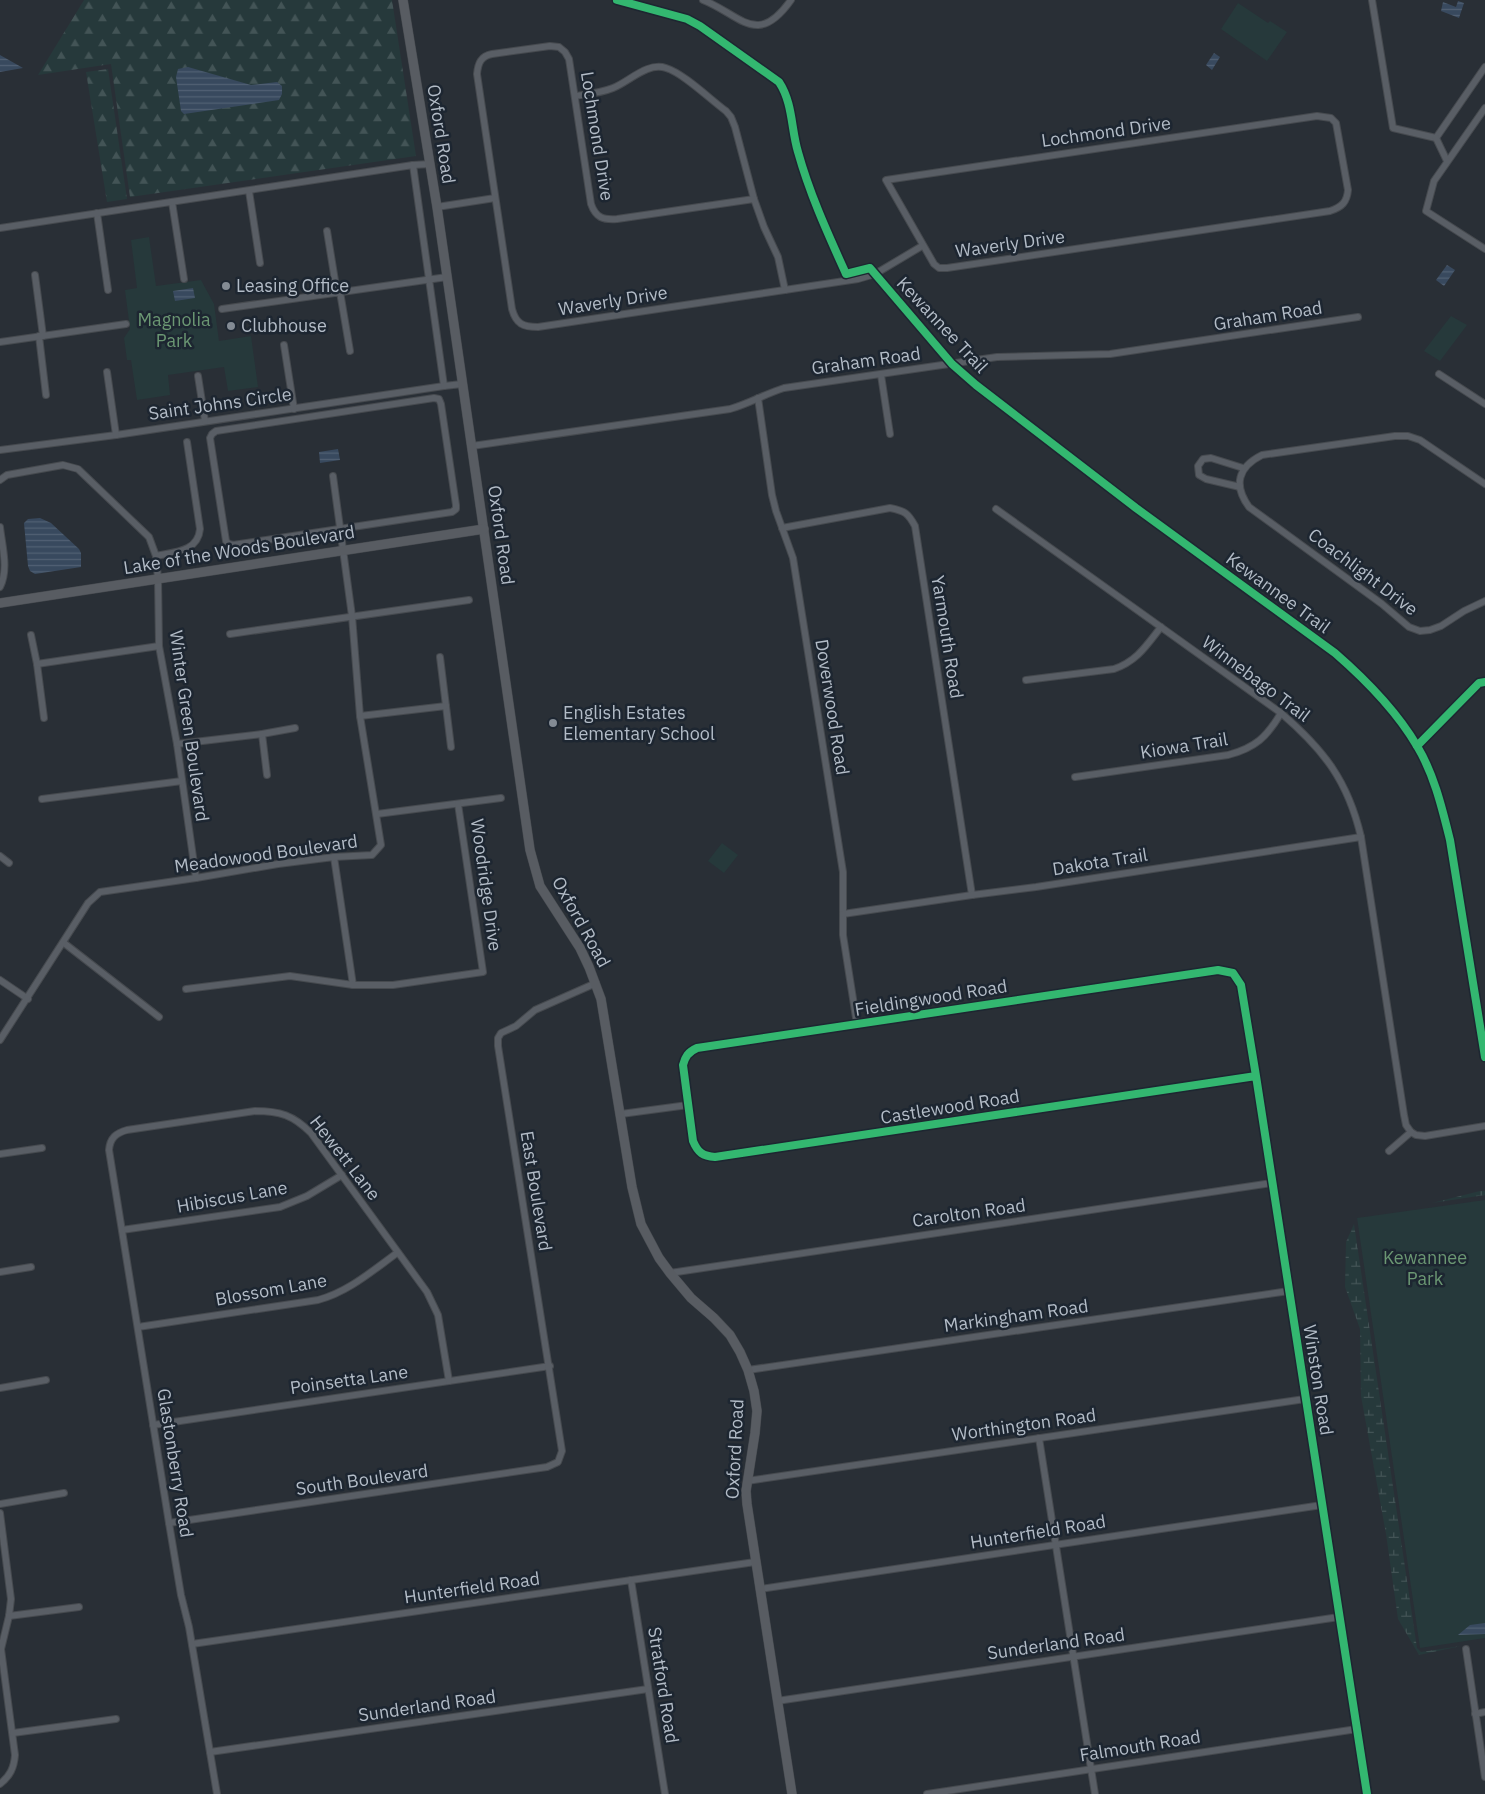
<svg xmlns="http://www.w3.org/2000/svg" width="1485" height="1794" font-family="'IBM Plex Sans',sans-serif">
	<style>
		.green { fill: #26393b }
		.forest { fill: url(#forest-firs) }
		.wetland { fill: url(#wetland-marsh) }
		.water { fill: url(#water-rules) }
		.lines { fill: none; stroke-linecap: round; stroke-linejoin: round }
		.street-casing { stroke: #464a4f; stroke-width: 8 }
		.secondary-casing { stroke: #464a4f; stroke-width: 10 }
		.street { stroke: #595e65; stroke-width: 6 }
		.secondary { stroke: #585c62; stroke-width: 9 }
		.cycleway-casing { stroke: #1d2631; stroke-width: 11 }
		.cycleway { stroke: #33b770; stroke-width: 8 }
		.poi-dot { fill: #838b94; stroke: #1d2631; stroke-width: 2 }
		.labels { text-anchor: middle; stroke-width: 5; stroke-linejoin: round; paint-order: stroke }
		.street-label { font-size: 18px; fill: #b3bcc7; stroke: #1d2631 }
		.poi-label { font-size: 18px; fill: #b3bcc7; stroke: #1d2631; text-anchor: start }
		.park-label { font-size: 18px; fill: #6b9773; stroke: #1d2631 }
	</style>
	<defs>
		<pattern id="forest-firs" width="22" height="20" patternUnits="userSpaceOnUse" patternTransform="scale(1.25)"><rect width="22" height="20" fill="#26393b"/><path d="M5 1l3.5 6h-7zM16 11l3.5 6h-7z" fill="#435456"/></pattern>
		<pattern id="wetland-marsh" width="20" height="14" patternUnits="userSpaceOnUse" patternTransform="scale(1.25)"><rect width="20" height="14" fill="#26393b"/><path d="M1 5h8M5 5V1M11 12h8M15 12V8" fill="none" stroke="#435456"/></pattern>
		<pattern id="water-rules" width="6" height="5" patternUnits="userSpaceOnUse" patternTransform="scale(1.25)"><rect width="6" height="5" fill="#38495e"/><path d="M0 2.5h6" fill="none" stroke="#526174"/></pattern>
	</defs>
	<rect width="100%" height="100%" fill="#292f36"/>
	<g class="green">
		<path d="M1238,3L1268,23L1270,21L1287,32L1267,61L1221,29Z"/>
		<path d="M149,237L156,286L201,280L214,304L219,341L251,336L258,387L228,391L224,367L168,375L170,395L137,400L131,360H127L124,338L130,329L125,290L137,288L131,240Z"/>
		<path d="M1451,316L1467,325L1440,361L1424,351Z"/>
		<path d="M722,843L738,855L724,873L708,861Z"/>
		<path d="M1485,1200V1638L1420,1648L1357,1218Z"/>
	</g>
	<g class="forest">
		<path d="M84,0H392L416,156L130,197L111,64L38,75Z"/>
		<path d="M108,69L127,199L107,202L86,72Z"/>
	</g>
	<g class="wetland">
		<path d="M1480,1191H1485V1195L1432,1203Z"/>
		<path d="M1354,1224L1417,1648L1421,1652L1461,1646L1419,1655L1398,1619L1386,1534L1361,1396L1360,1329L1345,1287L1346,1242Z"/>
	</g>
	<g class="water">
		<path d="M1458,1L1464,3L1459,18L1441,11L1443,2L1456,7Z"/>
		<path d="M1214,53L1220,57L1212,70L1206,65Z"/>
		<path d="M0,55L23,68L0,72Z"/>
		<path d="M188,67L251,85L277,82L282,86V94L279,100L184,114L181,111L176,77L178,69Z"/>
		<path d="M1447,265L1455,270L1444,286L1436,280Z"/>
		<path d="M193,288L195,298L175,301L173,291Z"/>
		<path d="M338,449L340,460L320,463L319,452Z"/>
		<path d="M40,518L51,523L79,549L81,553V567L35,574L30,571L28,566L24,523L28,519Z"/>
		<path d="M1485,1623V1634L1458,1635L1470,1625Z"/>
	</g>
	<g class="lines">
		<defs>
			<g id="street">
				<path d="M703,0C741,15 757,48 791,0"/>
				<path d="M1372,0L1393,128L1436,138L1485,67"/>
				<path d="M575,96C588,94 601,93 613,88C630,81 647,62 666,68C683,73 711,100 726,111L731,117L735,127L754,199L764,227L778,257L785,290"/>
				<path d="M1485,108L1434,181L1426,211L1485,249"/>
				<path d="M1317,116L1331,118L1336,123L1348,190C1347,202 1342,207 1330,211L947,268H939L934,264L886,180Z"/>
				<path d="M1436,138L1447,161"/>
				<path d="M413,165L430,164"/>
				<path d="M249,191L260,263"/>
				<path d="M754,199L617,219C603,220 596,218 591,204L569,59L565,52L559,47L550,46L492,54C481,56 478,63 477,74L512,309C516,324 523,327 538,327L858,279L875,274L922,246"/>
				<path d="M172,202L184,279"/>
				<path d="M437,207L495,198"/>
				<path d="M97,213L108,290"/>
				<path d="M0,228L413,165L444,386L116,435L0,450"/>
				<path d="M327,231L337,293"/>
				<path d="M35,275L43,336"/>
				<path d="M340,292L350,351"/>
				<path d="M222,309L447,277"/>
				<path d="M39,336L46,395"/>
				<path d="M0,342L126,324"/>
				<path d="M284,345L294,409"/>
				<path d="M107,372L116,435"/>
				<path d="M1439,374L1485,404"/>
				<path d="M881,375L890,434"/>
				<path d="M198,376L205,421"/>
				<path d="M444,386L462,384"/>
				<path d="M434,398L439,399L441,404L456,505V509L452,512L233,545L229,544L226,541L210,438L212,434L216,431Z"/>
				<path d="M758,398L772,495L776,511L793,558L843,872V935L857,1024"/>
				<path d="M472,446L730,409C748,404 765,394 784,388L997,357L1110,354L1358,317"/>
				<path d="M0,480L7,475L63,465L78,469L149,537L156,556L158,579L159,646L177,744L196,878"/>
				<path d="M1485,484L1420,440L1408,436H1395L1262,455C1238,467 1233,485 1249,507L1382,604L1409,627L1420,631L1430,630L1441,626L1464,611L1485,601"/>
				<path d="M1240,487L1206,479L1199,475L1198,466L1203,459L1211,458L1243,468"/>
				<path d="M996,509L1281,713C1324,750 1348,781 1361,837L1404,1115L1406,1125L1411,1132"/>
				<path d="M0,527C2,546 9,569 0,587"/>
				<path d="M782,528L890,508C905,511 908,513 915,526L972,895"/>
				<path d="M156,556C174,552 198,552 200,529L187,442"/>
				<path d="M230,634L469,600"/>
				<path d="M31,635L37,664L44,718"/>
				<path d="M440,657L451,747"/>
				<path d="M37,664L159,646"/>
				<path d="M1026,680L1114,669C1137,661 1146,646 1161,627"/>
				<path d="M360,716L446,706"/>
				<path d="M262,734L267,775"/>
				<path d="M177,744L262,734L295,728"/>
				<path d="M1075,777L1228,755C1255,748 1267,737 1281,713"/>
				<path d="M42,799L182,781"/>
				<path d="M377,814L501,798"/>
				<path d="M0,856L9,863"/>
				<path d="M334,857L353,985"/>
				<path d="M843,914L972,895L1036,887L1361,837"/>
				<path d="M64,943L159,1017"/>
				<path d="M0,980L28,999"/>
				<path d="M186,989L290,976L353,985H393L483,972L458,804"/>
				<path d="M0,1040L88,903L100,892L196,878L278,864L334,857L372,855L381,845L360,716L352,616L333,476"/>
				<path d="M1256,1076L715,1157C703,1156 698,1153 693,1141L683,1065C685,1057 688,1052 697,1048L1218,970L1233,973L1241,985L1256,1076L1367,1794"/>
				<path d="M621,1114L688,1105"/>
				<path d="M1411,1132L1416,1135L1425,1136L1485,1126"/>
				<path d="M1389,1151L1411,1132"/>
				<path d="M0,1154L42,1148"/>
				<path d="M122,1230L280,1207L307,1196L342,1175"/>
				<path d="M0,1272L31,1267"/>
				<path d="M670,1273L1272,1183"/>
				<path d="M138,1327L318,1300C348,1292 372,1271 397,1253"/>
				<path d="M748,1370L1289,1291"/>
				<path d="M0,1388L46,1380"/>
				<path d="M153,1425L550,1366"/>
				<path d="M1039,1438L1095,1794"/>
				<path d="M747,1481L1305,1399"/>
				<path d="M0,1504L64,1493"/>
				<path d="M0,1513L11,1599L9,1616L1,1649L15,1755C14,1768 10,1776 0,1784"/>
				<path d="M169,1523L547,1467L558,1462L562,1451L498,1046V1038L501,1033L516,1026L535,1010L596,983"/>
				<path d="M631,1580L665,1794"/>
				<path d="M760,1589L1322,1505"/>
				<path d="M9,1616L79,1607"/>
				<path d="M192,1644L755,1562"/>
				<path d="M1466,1649L1485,1777"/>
				<path d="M777,1701L1339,1617"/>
				<path d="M1475,1714L1485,1712"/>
				<path d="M13,1733L116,1719"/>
				<path d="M210,1752L648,1689"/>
				<path d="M217,1794L189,1627L181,1595L169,1523L109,1150C110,1138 116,1133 127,1130L255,1111C280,1111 293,1115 311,1133L427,1292L438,1315L449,1381"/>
				<path d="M927,1794L1357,1729"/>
			</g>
			<g id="secondary">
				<path d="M403,0L437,207L530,850L540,886L580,948L589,967L601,999L632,1187L641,1224L659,1258L670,1273L691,1298L714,1318L730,1335L740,1352L748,1370L754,1391L757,1411L755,1433L746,1491L747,1504L792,1794"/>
				<path d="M0,603L484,529"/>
			</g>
		</defs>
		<use href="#street" class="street-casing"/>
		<use href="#secondary" class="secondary-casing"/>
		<use href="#street" class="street"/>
		<use href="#secondary" class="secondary"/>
		<defs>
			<g id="cycleway">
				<path d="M617,0L687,19L700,26L779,82C793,103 791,129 798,152C810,195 828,234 846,274L870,268L952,364L976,385L1136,508L1335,653C1366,680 1396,710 1417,746C1434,774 1442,808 1450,840L1485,1057"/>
				<path d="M1417,746L1479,683L1485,682"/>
				<path d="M1256,1076L715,1157C703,1156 698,1153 693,1141L683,1065C685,1057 688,1052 697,1048L1218,970L1233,973L1241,985L1256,1076L1367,1794"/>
			</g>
		</defs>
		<use href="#cycleway" class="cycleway-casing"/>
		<use href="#cycleway" class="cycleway"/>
	</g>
	<g class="poi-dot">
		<circle cx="226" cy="286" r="5"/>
		<circle cx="231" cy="326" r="5"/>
		<circle cx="553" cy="723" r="5"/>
	</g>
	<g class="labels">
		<g class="street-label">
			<text transform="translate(1106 132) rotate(-8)" y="6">Lochmond Drive</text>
			<text transform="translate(441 134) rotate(81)" y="6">Oxford Road</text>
			<text transform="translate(597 136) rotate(81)" y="6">Lochmond Drive</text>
			<text transform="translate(1010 244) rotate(-8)" y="6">Waverly Drive</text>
			<text transform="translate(613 301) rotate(-9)" y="6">Waverly Drive</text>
			<text transform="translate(1268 316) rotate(-9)" y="6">Graham Road</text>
			<text transform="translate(942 325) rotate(47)" y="6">Kewannee Trail</text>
			<text transform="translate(866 361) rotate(-8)" y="6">Graham Road</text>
			<text transform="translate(220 404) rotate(-8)" y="6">Saint Johns Circle</text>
			<text transform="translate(501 535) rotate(82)" y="6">Oxford Road</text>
			<text transform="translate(239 550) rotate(-9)" y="6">Lake of the Woods Boulevard</text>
			<text transform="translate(1363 572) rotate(37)" y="6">Coachlight Drive</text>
			<text transform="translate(1278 593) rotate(36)" y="6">Kewannee Trail</text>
			<text transform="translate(947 637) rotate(81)" y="6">Yarmouth Road</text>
			<text transform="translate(1256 679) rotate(37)" y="6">Winnebago Trail</text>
			<text transform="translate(832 707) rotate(81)" y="6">Doverwood Road</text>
			<text transform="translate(189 726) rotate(82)" y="6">Winter Green Boulevard</text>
			<text transform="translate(1184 746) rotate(-9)" y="6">Kiowa Trail</text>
			<text transform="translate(266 854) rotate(-8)" y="6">Meadowood Boulevard</text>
			<text transform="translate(1100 862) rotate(-9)" y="6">Dakota Trail</text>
			<text transform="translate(486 885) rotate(82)" y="6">Woodridge Drive</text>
			<text transform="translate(581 922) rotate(61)" y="6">Oxford Road</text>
			<text transform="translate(931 998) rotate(-9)" y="6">Fieldingwood Road</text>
			<text transform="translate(950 1107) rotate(-9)" y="6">Castlewood Road</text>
			<text transform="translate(345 1158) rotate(52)" y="6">Hewett Lane</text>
			<text transform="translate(536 1191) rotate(81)" y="6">East Boulevard</text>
			<text transform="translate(232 1197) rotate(-10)" y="6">Hibiscus Lane</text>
			<text transform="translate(969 1213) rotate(-8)" y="6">Carolton Road</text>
			<text transform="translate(271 1290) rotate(-10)" y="6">Blossom Lane</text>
			<text transform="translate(1016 1316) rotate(-8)" y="6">Markingham Road</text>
			<text transform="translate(349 1380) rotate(-8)" y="6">Poinsetta Lane</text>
			<text transform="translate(1318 1380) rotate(81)" y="6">Winston Road</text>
			<text transform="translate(1024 1425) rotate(-8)" y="6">Worthington Road</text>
			<text transform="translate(735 1449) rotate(-87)" y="6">Oxford Road</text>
			<text transform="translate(175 1463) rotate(81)" y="6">Glastonberry Road</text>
			<text transform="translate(362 1480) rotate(-8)" y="6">South Boulevard</text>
			<text transform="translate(1038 1532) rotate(-9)" y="6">Hunterfield Road</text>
			<text transform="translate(472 1588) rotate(-8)" y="6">Hunterfield Road</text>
			<text transform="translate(1056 1644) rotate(-8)" y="6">Sunderland Road</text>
			<text transform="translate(663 1685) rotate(81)" y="6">Stratford Road</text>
			<text transform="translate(427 1706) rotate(-8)" y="6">Sunderland Road</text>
			<text transform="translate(1140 1746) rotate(-9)" y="6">Falmouth Road</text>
		</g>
		<g class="poi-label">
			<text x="236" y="292">Leasing Office</text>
			<text x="241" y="332">Clubhouse</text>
			<text x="563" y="719">English Estates<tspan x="563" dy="21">Elementary School</tspan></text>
		</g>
		<g class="park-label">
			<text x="174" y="326">Magnolia<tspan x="174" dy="21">Park</tspan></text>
			<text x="1425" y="1264">Kewannee<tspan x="1425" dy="21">Park</tspan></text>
		</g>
	</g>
</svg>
